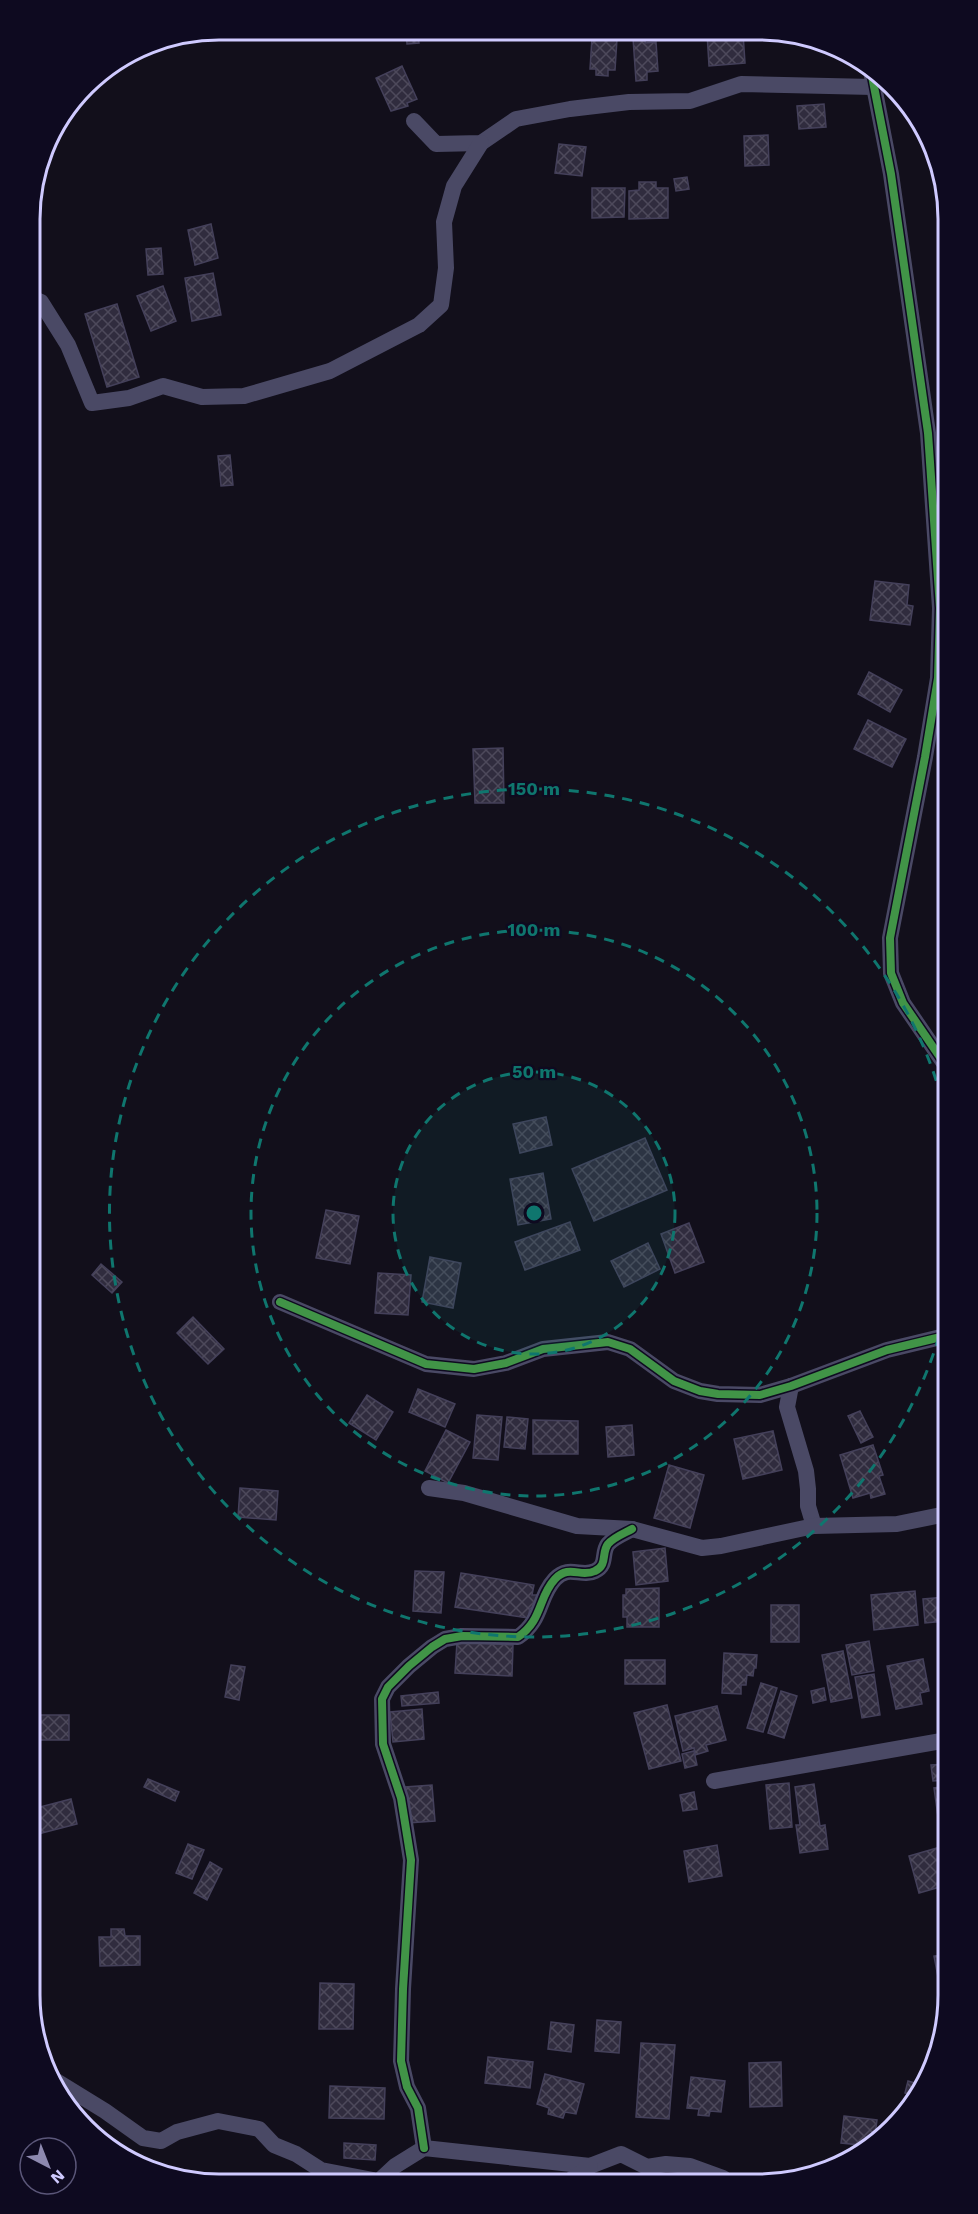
<svg xmlns="http://www.w3.org/2000/svg" width="978" height="2214" font-family="'Work Sans',sans-serif">
	<style>
		.building { fill: url(#building-cross-hatch); stroke: #44405a; stroke-width: 1.5 }
		.lines { fill: none; stroke-linecap: round; stroke-linejoin: round }
		.minor { stroke: #4a4965; stroke-width: 16 }
		.cycleway-casing { stroke: #0e0a20; stroke-width: 11 }
		.cycleway { stroke: #419447; stroke-width: 8 }
		.ring { fill: none; stroke: #0f766e; stroke-width: 3; stroke-dasharray: 10 8 }
		.rim { fill: none; stroke: #cfcaff; stroke-width: 3 }
		.centre { fill: #0f766e; stroke: #0e0a20; stroke-width: 3 }
		.ring-label { font-size: 18px; text-anchor: middle; font-weight: bold; fill: #0f766e; stroke: #0e0a20; stroke-width: 4.5; stroke-linejoin: round; paint-order: stroke }
	</style>
	<defs>
		<pattern id="building-cross-hatch" width="8" height="8" patternUnits="userSpaceOnUse" patternTransform="scale(1.5)"><rect width="8" height="8" fill="#302c3e"/><path d="M0 0l8 8M0 8l8-8" fill="none" stroke="#4d495b"/></pattern>
	</defs>
	<rect width="100%" height="100%" fill="#120f1b"/>
	<g class="building">
		<path d="M406,31H417L419,43L407,44Z"/>
		<path d="M707,33H743L745,63L709,66Z"/>
		<path d="M645,37V43L656,42L658,71L647,72V80L636,81L633,38Z"/>
		<path d="M592,38L617,39L615,70H608V76L596,75V69H590Z"/>
		<path d="M402,66L417,99L407,103L408,106L391,111L376,78Z"/>
		<path d="M824,104L826,127L799,129L797,106Z"/>
		<path d="M768,135L769,165L745,166L744,136Z"/>
		<path d="M559,144L586,147L582,176L555,173Z"/>
		<path d="M687,177L689,189L676,191L674,179Z"/>
		<path d="M639,182H656V188H668V218L629,219V191L639,190Z"/>
		<path d="M592,188H625L624,217L592,218Z"/>
		<path d="M211,224L218,258L195,265L188,230Z"/>
		<path d="M161,248L163,274L148,275L146,249Z"/>
		<path d="M213,273L221,315L192,321L185,278Z"/>
		<path d="M163,286L176,321L151,331L137,296Z"/>
		<path d="M117,304L139,377L107,387L85,314Z"/>
		<path d="M230,455L233,485L221,486L218,456Z"/>
		<path d="M875,581L909,585L907,605L913,606L910,625L870,620Z"/>
		<path d="M869,672L902,690L890,712L858,694Z"/>
		<path d="M868,720L906,739L892,767L854,749Z"/>
		<path d="M503,748L504,803H475L473,749Z"/>
		<path d="M546,1117L552,1145L520,1153L513,1124Z"/>
		<path d="M645,1138L667,1190L594,1221L572,1169Z"/>
		<path d="M543,1173L551,1219L518,1225L510,1179Z"/>
		<path d="M326,1210L359,1216L350,1264L316,1258Z"/>
		<path d="M570,1222L580,1250L525,1270L515,1242Z"/>
		<path d="M689,1223L704,1262L675,1273L661,1234Z"/>
		<path d="M648,1243L660,1269L624,1287L611,1261Z"/>
		<path d="M430,1257L461,1263L453,1308L422,1302Z"/>
		<path d="M101,1264L122,1282L112,1293L92,1275Z"/>
		<path d="M378,1273L411,1275L408,1315L375,1313Z"/>
		<path d="M193,1317L224,1349L208,1364L177,1333Z"/>
		<path d="M418,1389L455,1404L445,1427L409,1412Z"/>
		<path d="M367,1395L393,1412L376,1440L349,1423Z"/>
		<path d="M860,1411L873,1437L861,1443L848,1416Z"/>
		<path d="M477,1415L502,1417L498,1460L473,1458Z"/>
		<path d="M507,1417L528,1419L525,1449L504,1447Z"/>
		<path d="M533,1420L578,1421V1454H533Z"/>
		<path d="M632,1425L634,1455L608,1457L606,1427Z"/>
		<path d="M446,1430L470,1442L448,1483L425,1471Z"/>
		<path d="M773,1431L782,1470L743,1479L734,1439Z"/>
		<path d="M873,1445L883,1475L879,1476L885,1494L871,1498L870,1493L853,1498L840,1455Z"/>
		<path d="M669,1465L704,1475L690,1528L654,1518Z"/>
		<path d="M240,1488L278,1491L276,1520L238,1517Z"/>
		<path d="M665,1548L668,1581L636,1585L633,1552Z"/>
		<path d="M415,1571L444,1572L441,1613L413,1611Z"/>
		<path d="M461,1573L534,1585L532,1595H539L537,1609L530,1608L528,1618L455,1607Z"/>
		<path d="M659,1588V1627H627V1617H623V1595H626V1589Z"/>
		<path d="M915,1591L918,1625L874,1630L871,1595Z"/>
		<path d="M946,1597V1621L925,1623L923,1599Z"/>
		<rect x="771" y="1605" width="28" height="37"/>
		<path d="M869,1641L874,1671L852,1675L846,1645Z"/>
		<path d="M457,1642L513,1645L512,1676L455,1673Z"/>
		<path d="M843,1651L852,1698L831,1702L822,1655Z"/>
		<path d="M724,1653L757,1655L756,1668H754L753,1676L747,1675L746,1685H741V1694L722,1693Z"/>
		<path d="M923,1659L929,1691L920,1693L922,1704L896,1709L887,1666Z"/>
		<rect x="625" y="1660" width="40" height="24"/>
		<path d="M231,1665L245,1667L239,1700L225,1697Z"/>
		<path d="M874,1674L880,1715L862,1718L855,1677Z"/>
		<path d="M761,1683L777,1688L763,1732L747,1728Z"/>
		<path d="M824,1688L826,1700L813,1703L811,1691Z"/>
		<path d="M781,1691L797,1696L784,1738L768,1733Z"/>
		<path d="M438,1692L439,1703L402,1706L401,1696Z"/>
		<path d="M667,1705L681,1761L649,1769L634,1713Z"/>
		<path d="M717,1706L726,1740L706,1745L708,1751L695,1755L694,1748L683,1751L675,1716Z"/>
		<path d="M422,1709L424,1739L393,1742L390,1712Z"/>
		<path d="M35,1715H69V1740H36Z"/>
		<path d="M694,1751L697,1765L685,1768L682,1754Z"/>
		<path d="M947,1764V1780L933,1781L931,1765Z"/>
		<path d="M148,1779L179,1792L175,1801L144,1787Z"/>
		<path d="M789,1783L792,1827L770,1829L766,1785Z"/>
		<path d="M814,1784L820,1826L825,1825L828,1849L800,1853L796,1825H800L795,1787Z"/>
		<path d="M432,1785L435,1821L408,1823L405,1787Z"/>
		<path d="M947,1786V1816L938,1817L934,1788Z"/>
		<path d="M694,1792L697,1809L683,1811L680,1795Z"/>
		<path d="M71,1799L77,1824L38,1834L36,1808Z"/>
		<path d="M188,1844L204,1850L192,1879L176,1873Z"/>
		<path d="M717,1845L722,1876L689,1882L684,1851Z"/>
		<path d="M937,1848L947,1885L919,1893L909,1856Z"/>
		<path d="M210,1862L222,1869L207,1900L194,1893Z"/>
		<path d="M111,1929H124L125,1936H140V1965L100,1966L99,1937H111Z"/>
		<path d="M947,1954L948,1996L942,1998L934,1956Z"/>
		<path d="M320,1983L354,1984L353,2029H319Z"/>
		<path d="M597,2020L621,2022L619,2053L595,2051Z"/>
		<path d="M551,2022L574,2025L571,2052L548,2049Z"/>
		<path d="M641,2043L675,2045L669,2119L636,2117Z"/>
		<path d="M488,2057L533,2062L530,2088L485,2083Z"/>
		<path d="M781,2062L782,2106L750,2107L749,2063Z"/>
		<path d="M545,2074L584,2084L576,2114L565,2112L563,2118L548,2114L549,2108L537,2104Z"/>
		<path d="M691,2077L725,2081L721,2112L710,2111L709,2116L698,2115L699,2109L687,2108Z"/>
		<path d="M908,2081L915,2083L912,2095L905,2093Z"/>
		<path d="M330,2086L385,2088L384,2119L329,2118Z"/>
		<path d="M844,2116L877,2120L874,2142L870,2146L841,2143Z"/>
		<path d="M344,2143L376,2145L375,2160L344,2158Z"/>
	</g>
	<g class="lines">
		<g class="minor">
			<path d="M871,71L891,174L928,433L940,608L938,678L925,757L890,938L891,973L903,1003L944,1063"/>
			<path d="M414,121L436,144L481,143L516,119L570,109L629,102L690,101L741,84L873,87"/>
			<path d="M31,298L41,302L68,345L92,403L129,398L163,386L202,397L244,396L330,371L419,325L441,305L446,268L444,222L454,186L481,143"/>
			<path d="M280,1302L426,1364L474,1369L506,1363L543,1349L608,1342L630,1349L674,1381L700,1391L718,1394L760,1395L791,1386L887,1350L945,1336"/>
			<path d="M791,1386L787,1407L806,1471L808,1489V1506L814,1526"/>
			<path d="M429,1488L464,1493L577,1526L632,1529L702,1548L721,1546L814,1526L897,1524L946,1514"/>
			<path d="M714,1781L947,1740"/>
			<path d="M53,2079L105,2111L143,2138L161,2141L177,2132L218,2121L259,2129L274,2145L296,2154L321,2170L373,2180"/>
			<path d="M424,2148L418,2108L407,2087L401,2061L403,1989L411,1860L401,1798L383,1744L382,1699L388,1687L409,1666L432,1647L445,1639L462,1636L518,1637C543,1620 538,1597 555,1579C569,1564 581,1578 595,1571C608,1565 601,1553 608,1544C614,1537 625,1533 632,1529"/>
			<path d="M381,2179L395,2166L424,2148L590,2166L621,2154L647,2167L666,2164L690,2166L723,2178"/>
			<path d="M572,2179L590,2166"/>
		</g>
		<defs>
			<g id="cycleway">
				<path d="M871,71L891,174L928,433L940,608L938,678L925,757L890,938L891,973L903,1003L944,1063"/>
				<path d="M280,1302L426,1364L474,1369L506,1363L543,1349L608,1342L630,1349L674,1381L700,1391L718,1394L760,1395L791,1386L887,1350L945,1336"/>
				<path d="M424,2148L418,2108L407,2087L401,2061L403,1989L411,1860L401,1798L383,1744L382,1699L388,1687L409,1666L432,1647L445,1639L462,1636L518,1637C543,1620 538,1597 555,1579C569,1564 581,1578 595,1571C608,1565 601,1553 608,1544C614,1537 625,1533 632,1529"/>
			</g>
		</defs>
		<use href="#cycleway" class="cycleway-casing"/>
		<use href="#cycleway" class="cycleway"/>
	</g>
	<circle cx="534" cy="1213" r="141" fill="#0f766e" fill-opacity=".12"/>
	<g class="ring">
		<circle cx="534" cy="1213" r="141"/>
		<circle cx="534" cy="1213" r="283"/>
		<path d="M944 1319A424 424 0 1 1 944 1107"/>
	</g>
	<path d="M0 0H978V2214H0ZM219 40H759A179 179 0 0 1 938 219V1995A179 179 0 0 1 759 2174H219A179 179 0 0 1 40 1995V219A179 179 0 0 1 219 40Z" fill="#0e0a20" fill-rule="evenodd"/>
	<path class="rim" d="M219 40H759A179 179 0 0 1 938 219V1995A179 179 0 0 1 759 2174H219A179 179 0 0 1 40 1995V219A179 179 0 0 1 219 40Z"/>
	<circle cx="534" cy="1213" r="9" class="centre"/>
	<g class="ring-label">
		<text x="534" y="795">150 m</text>
		<text x="534" y="936">100 m</text>
		<text x="534" y="1078">50 m</text>
	</g>
	<g transform="translate(48 2166) rotate(138)"><circle r="28" fill="#0e0a20" stroke="#5b5779" stroke-width="1.5"/>
	<path d="M0-4.5L10 22L0 15L-10 22Z" fill="#8d89af"/>
	<text y="-9" font-size="16" font-weight="bold" text-anchor="middle" fill="#cfcaff">N</text>
	</g>
</svg>
